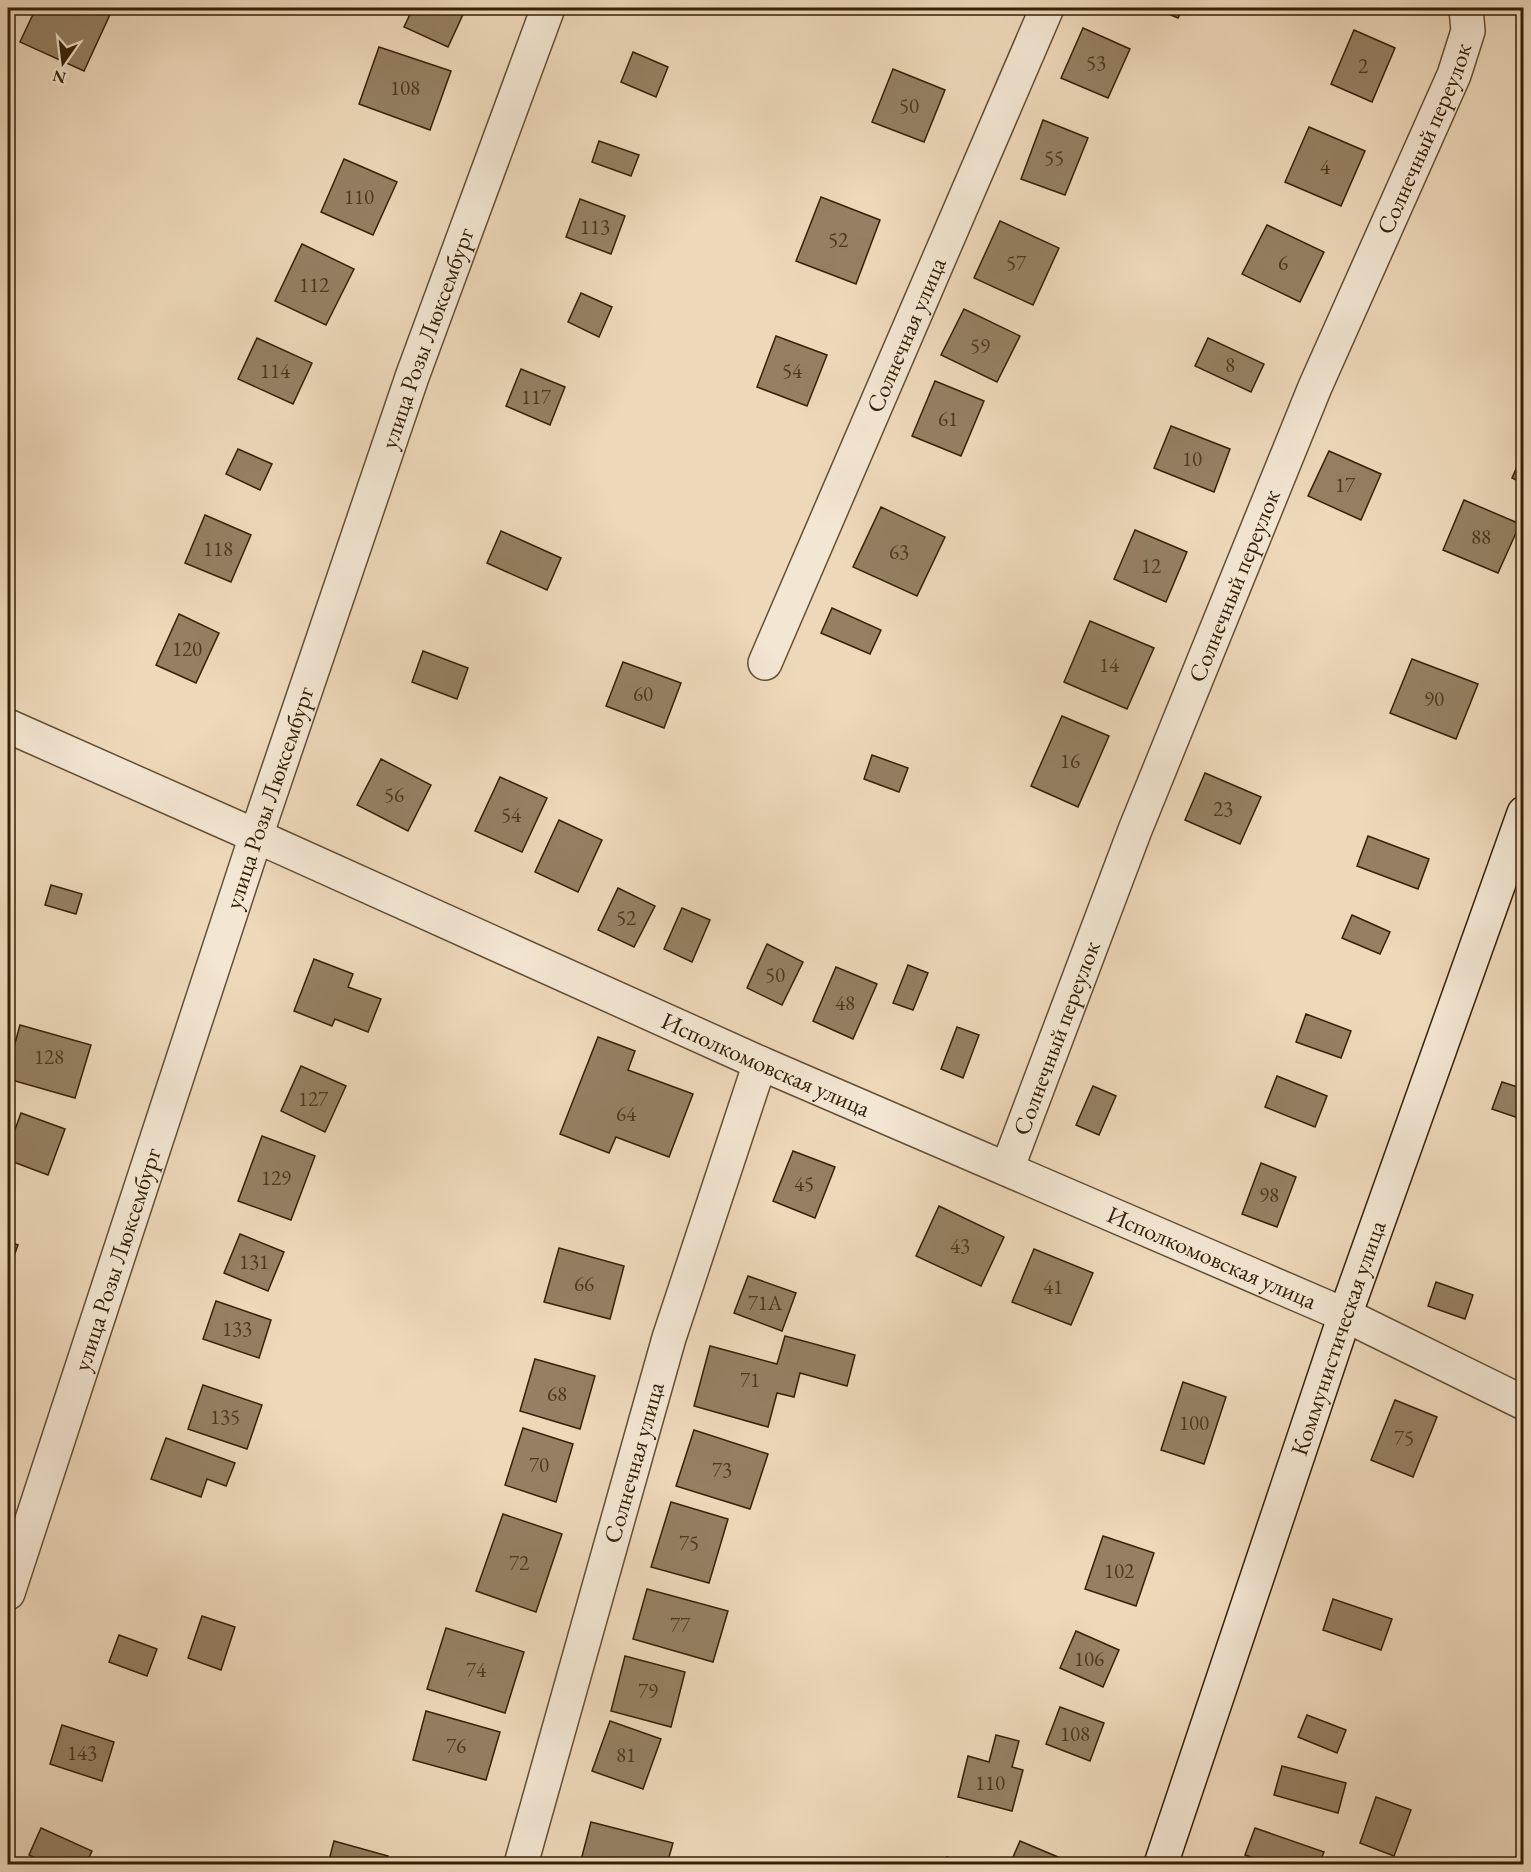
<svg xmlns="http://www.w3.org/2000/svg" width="1531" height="1872" font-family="'EB Garamond',serif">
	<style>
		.building { fill: #958064; stroke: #352106; stroke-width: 1.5 }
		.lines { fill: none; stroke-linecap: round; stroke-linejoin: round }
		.minor-casing { stroke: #634f33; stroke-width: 36 }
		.secondary-casing { stroke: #352106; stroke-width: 36 }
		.minor { stroke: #f3e6d2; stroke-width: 33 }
		.secondary { stroke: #f3e6d2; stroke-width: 33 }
		.labels { text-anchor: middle; stroke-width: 6; stroke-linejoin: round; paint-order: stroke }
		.number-label { font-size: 21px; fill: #4d391e }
		.street-label { font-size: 24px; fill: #352106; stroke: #f3e6d2 }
	</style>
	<rect width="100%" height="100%" fill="#edd8ba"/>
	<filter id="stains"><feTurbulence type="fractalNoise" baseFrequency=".00333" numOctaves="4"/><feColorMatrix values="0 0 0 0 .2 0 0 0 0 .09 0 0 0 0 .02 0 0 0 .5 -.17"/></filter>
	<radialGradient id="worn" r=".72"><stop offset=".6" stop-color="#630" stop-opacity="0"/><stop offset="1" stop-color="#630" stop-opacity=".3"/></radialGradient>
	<g class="building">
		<path d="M36,8H113L84,71L20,42Z"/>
		<path d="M413,8H466L448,47L404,27Z"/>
		<path d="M1154,8H1183L1178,18Z"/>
		<path d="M1083,28L1130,49L1108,98L1061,78Z"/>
		<path d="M1354,30L1395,48L1372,102L1331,84Z"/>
		<path d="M379,47L451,71L430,130L359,104Z"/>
		<path d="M633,52L668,67L656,97L621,82Z"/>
		<path d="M893,69L945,90L924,142L872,122Z"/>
		<path d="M1043,120L1088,138L1065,195L1021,179Z"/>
		<path d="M1309,127L1365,151L1341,206L1285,182Z"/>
		<path d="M599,141L639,155L631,176L592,162Z"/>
		<path d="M344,159L397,182L373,235L321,212Z"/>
		<path d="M821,197L880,220L856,284L796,261Z"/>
		<path d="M580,199L625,216L611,254L566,237Z"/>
		<path d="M1000,221L1059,248L1033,305L974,278Z"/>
		<path d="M1267,225L1324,252L1300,302L1242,274Z"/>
		<path d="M302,244L354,269L326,325L275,301Z"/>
		<path d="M581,293L612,307L599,337L568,322Z"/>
		<path d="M964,309L1020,336L997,382L941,355Z"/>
		<path d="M776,336L827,355L807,406L757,387Z"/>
		<path d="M257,338L312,363L293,404L238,379Z"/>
		<path d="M1208,338L1264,364L1251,392L1195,366Z"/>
		<path d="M521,369L565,387L550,425L506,406Z"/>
		<path d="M935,381L984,401L961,456L912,436Z"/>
		<path d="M1171,426L1230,449L1214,492L1154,468Z"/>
		<path d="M238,449L272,464L260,490L226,474Z"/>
		<path d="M1329,451L1381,474L1361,520L1308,496Z"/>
		<path d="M1522,456H1524V484L1512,478Z"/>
		<path d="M1464,500L1520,524L1498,573L1443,550Z"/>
		<path d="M881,507L945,537L917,596L853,567Z"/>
		<path d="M205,515L251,535L231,582L185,563Z"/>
		<path d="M1135,530L1187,552L1166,602L1114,579Z"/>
		<path d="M501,531L561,558L547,590L487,563Z"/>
		<path d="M832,608L881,630L870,654L821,633Z"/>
		<path d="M179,614L219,633L196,683L156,665Z"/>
		<path d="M1090,621L1154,648L1127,709L1064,682Z"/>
		<path d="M423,651L468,668L457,699L412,682Z"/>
		<path d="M1412,659L1478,684L1456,739L1390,713Z"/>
		<path d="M623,662L681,683L664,728L606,706Z"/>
		<path d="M1062,716L1109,736L1078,807L1031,786Z"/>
		<path d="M872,755L908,768L899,792L864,779Z"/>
		<path d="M381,759L431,785L408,831L357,805Z"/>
		<path d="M1205,773L1261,797L1240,844L1185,820Z"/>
		<path d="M500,777L547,798L522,852L475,831Z"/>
		<path d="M559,820L602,840L578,892L535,872Z"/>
		<path d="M1368,836L1429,859L1418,889L1357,866Z"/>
		<path d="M51,885L82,894L76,914L45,905Z"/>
		<path d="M618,888L655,906L634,947L598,930Z"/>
		<path d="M682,908L710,920L692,962L664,949Z"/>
		<path d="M1352,915L1390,932L1380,954L1342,938Z"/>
		<path d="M767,944L803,962L782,1005L747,988Z"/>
		<path d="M314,959L353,974L348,987L381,999L368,1032L335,1019L332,1026L294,1011Z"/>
		<path d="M908,965L928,973L913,1010L893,1003Z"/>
		<path d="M836,967L877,984L853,1039L813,1021Z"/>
		<path d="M1306,1014L1351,1031L1341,1058L1296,1042Z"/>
		<path d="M20,1025L91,1045L75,1098L8,1079V1068Z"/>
		<path d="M957,1027L979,1035L963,1078L941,1069Z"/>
		<path d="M598,1037L635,1051L628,1070L693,1094L669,1157L616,1137L609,1153L560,1134Z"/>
		<path d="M301,1066L346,1086L325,1132L281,1111Z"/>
		<path d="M1277,1076L1327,1096L1315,1127L1265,1107Z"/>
		<path d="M1502,1082L1524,1089V1120L1492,1109Z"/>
		<path d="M1093,1086L1116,1096L1099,1135L1076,1125Z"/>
		<path d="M21,1113L65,1129L48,1175L8,1160V1149Z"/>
		<path d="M262,1136L315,1156L291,1220L238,1201Z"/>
		<path d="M793,1151L835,1167L815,1218L773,1201Z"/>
		<path d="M1261,1163L1296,1177L1277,1227L1242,1214Z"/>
		<path d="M939,1206L1004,1237L981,1286L916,1256Z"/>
		<path d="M240,1234L284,1252L268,1291L224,1273Z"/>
		<path d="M8,1241L18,1245L9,1270L8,1269Z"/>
		<path d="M559,1248L624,1266L610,1319L544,1302Z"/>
		<path d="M1034,1249L1093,1273L1071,1325L1012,1302Z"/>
		<path d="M748,1276L796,1293L782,1331L734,1313Z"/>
		<path d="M1436,1282L1473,1295L1465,1319L1428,1306Z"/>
		<path d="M216,1301L271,1320L259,1358L203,1339Z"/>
		<path d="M785,1336L855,1355L847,1386L800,1373L794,1397L777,1393L768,1427L694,1406L710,1346L777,1364Z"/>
		<path d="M535,1359L595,1376L580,1429L520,1411Z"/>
		<path d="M1183,1382L1226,1397L1204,1464L1161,1450Z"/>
		<path d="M203,1385L262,1405L247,1449L188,1429Z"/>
		<path d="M1395,1400L1437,1417L1413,1477L1371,1460Z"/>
		<path d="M523,1428L573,1444L556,1502L505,1485Z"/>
		<path d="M694,1430L768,1454L750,1509L676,1486Z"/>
		<path d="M166,1438L235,1463L226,1486L207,1479L201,1497L151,1479Z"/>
		<path d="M671,1502L728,1519L709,1583L651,1567Z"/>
		<path d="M503,1514L562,1534L536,1612L476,1591Z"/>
		<path d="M1103,1536L1154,1553L1136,1606L1085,1589Z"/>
		<path d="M647,1589L728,1611L713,1662L633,1639Z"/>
		<path d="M1333,1599L1392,1619L1381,1650L1323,1630Z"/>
		<path d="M202,1616L235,1627L221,1670L188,1658Z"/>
		<path d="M446,1628L524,1652L505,1713L427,1689Z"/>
		<path d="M1076,1631L1119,1650L1103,1687L1060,1668Z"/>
		<path d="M119,1635L157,1649L147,1676L109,1662Z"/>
		<path d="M625,1656L685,1672L671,1727L611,1711Z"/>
		<path d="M1060,1707L1104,1723L1090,1761L1046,1744Z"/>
		<path d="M426,1711L500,1732L486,1780L413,1760Z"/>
		<path d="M1307,1715L1346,1730L1337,1753L1298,1737Z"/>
		<path d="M610,1721L661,1739L643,1789L592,1771Z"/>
		<path d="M62,1725L114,1742L102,1781L50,1764Z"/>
		<path d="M996,1735L1019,1741L1012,1767L1023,1770L1012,1811L958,1797L968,1756L989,1762Z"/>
		<path d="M1282,1766L1346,1783L1338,1813L1274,1795Z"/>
		<path d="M1376,1797L1411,1810L1394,1856L1360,1843Z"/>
		<path d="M591,1822L673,1843L667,1864H580Z"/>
		<path d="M41,1828L92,1851L86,1864H48L29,1855Z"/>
		<path d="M1255,1828L1324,1852L1319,1864H1272L1245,1855Z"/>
		<path d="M334,1841L388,1856L386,1864H328Z"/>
		<path d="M1020,1841L1058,1857L1055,1864H1010Z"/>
		<path d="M947,1857L964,1864H944Z"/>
	</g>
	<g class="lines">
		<defs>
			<g id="minor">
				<path id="s1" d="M765,663L1047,8"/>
				<path id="s2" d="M8,726L256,836L760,1063L1345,1315L1524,1403"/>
				<path id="s3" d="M1007,1169L1135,830L1315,387L1454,75L1468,31L1466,8"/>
				<path id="s4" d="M8,1593L256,836L412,377L548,8"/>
				<path id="s5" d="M521,1864L669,1338L760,1063"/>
			</g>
			<g id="secondary">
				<path id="s6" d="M1161,1864L1345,1315L1524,813"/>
			</g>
		</defs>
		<use href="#minor" class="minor-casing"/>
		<use href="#secondary" class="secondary-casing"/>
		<use href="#minor" class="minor"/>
		<use href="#secondary" class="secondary"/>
	</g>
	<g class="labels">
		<g class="number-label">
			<text x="1096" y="70">53</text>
			<text x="1363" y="73">2</text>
			<text x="405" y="95">108</text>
			<text x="909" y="113">50</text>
			<text x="1054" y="165">55</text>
			<text x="1325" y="174">4</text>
			<text x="359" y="204">110</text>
			<text x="595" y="234">113</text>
			<text x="838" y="247">52</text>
			<text x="1016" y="270">57</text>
			<text x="1283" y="270">6</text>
			<text x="314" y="292">112</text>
			<text x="980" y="353">59</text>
			<text x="1230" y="372">8</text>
			<text x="275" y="378">114</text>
			<text x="792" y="378">54</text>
			<text x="536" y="404">117</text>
			<text x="948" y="426">61</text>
			<text x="1192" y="466">10</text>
			<text x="1345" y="492">17</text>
			<text x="1481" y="544">88</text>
			<text x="218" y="556">118</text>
			<text x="899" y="559">63</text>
			<text x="1151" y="573">12</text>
			<text x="187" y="656">120</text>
			<text x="1109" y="672">14</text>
			<text x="643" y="701">60</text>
			<text x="1434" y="706">90</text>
			<text x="1070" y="768">16</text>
			<text x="394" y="802">56</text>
			<text x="1223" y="816">23</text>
			<text x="511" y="822">54</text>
			<text x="626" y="925">52</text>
			<text x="775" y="982">50</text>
			<text x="845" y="1010">48</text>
			<text x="49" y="1064">128</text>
			<text x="313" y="1106">127</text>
			<text x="626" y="1121">64</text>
			<text x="276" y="1185">129</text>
			<text x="804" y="1191">45</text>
			<text x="1269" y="1202">98</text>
			<text x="960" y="1253">43</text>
			<text x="254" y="1269">131</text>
			<text x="584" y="1291">66</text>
			<text x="1053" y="1294">41</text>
			<text x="765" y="1310">71А</text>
			<text x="237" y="1336">133</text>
			<text x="750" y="1387">71</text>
			<text x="557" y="1401">68</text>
			<text x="225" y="1424">135</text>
			<text x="1194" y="1430">100</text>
			<text x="1404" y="1445">75</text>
			<text x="539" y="1472">70</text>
			<text x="722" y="1477">73</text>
			<text x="689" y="1550">75</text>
			<text x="519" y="1570">72</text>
			<text x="1119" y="1578">102</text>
			<text x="680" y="1632">77</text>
			<text x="1089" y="1666">106</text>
			<text x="476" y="1677">74</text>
			<text x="648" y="1698">79</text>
			<text x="1075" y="1741">108</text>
			<text x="456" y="1753">76</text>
			<text x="82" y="1760">143</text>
			<text x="626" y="1762">81</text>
			<text x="990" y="1790">110</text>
		</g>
		<g class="street-label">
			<text dy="8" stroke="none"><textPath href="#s3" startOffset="1112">Солнечный переулок</textPath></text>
			<text dy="8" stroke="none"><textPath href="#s1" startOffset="357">Солнечная улица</textPath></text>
			<text dy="8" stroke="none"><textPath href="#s4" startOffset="1323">улица Розы Люксембург</textPath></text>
			<text dy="8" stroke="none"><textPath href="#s3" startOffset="626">Солнечный переулок</textPath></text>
			<text dy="8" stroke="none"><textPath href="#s4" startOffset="837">улица Розы Люксембург</textPath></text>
			<text dy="8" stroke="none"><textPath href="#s3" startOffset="140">Солнечный переулок</textPath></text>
			<text dy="8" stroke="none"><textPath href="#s2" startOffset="830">Исполкомовская улица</textPath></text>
			<text dy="8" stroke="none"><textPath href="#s2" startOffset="1316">Исполкомовская улица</textPath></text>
			<text dy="8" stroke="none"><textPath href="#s4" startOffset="351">улица Розы Люксембург</textPath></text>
			<text dy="8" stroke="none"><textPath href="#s6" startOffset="555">Коммунистическая улица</textPath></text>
			<text dy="8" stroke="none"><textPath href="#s5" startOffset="417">Солнечная улица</textPath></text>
		</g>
	</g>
	<rect width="1531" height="1872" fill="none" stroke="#edd8ba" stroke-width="30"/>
	<rect x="9" y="9" width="1513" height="1854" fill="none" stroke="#352106" stroke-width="3"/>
	<rect x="15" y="15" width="1501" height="1842" fill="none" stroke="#352106" stroke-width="1.5"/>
	<g transform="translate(63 63) rotate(194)" stroke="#f3e6d2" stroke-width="4.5" paint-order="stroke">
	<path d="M0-4.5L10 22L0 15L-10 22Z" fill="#352106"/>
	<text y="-9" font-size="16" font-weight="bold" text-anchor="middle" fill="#352106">N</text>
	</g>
	<rect width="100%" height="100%" filter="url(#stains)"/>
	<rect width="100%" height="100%" fill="url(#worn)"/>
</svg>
